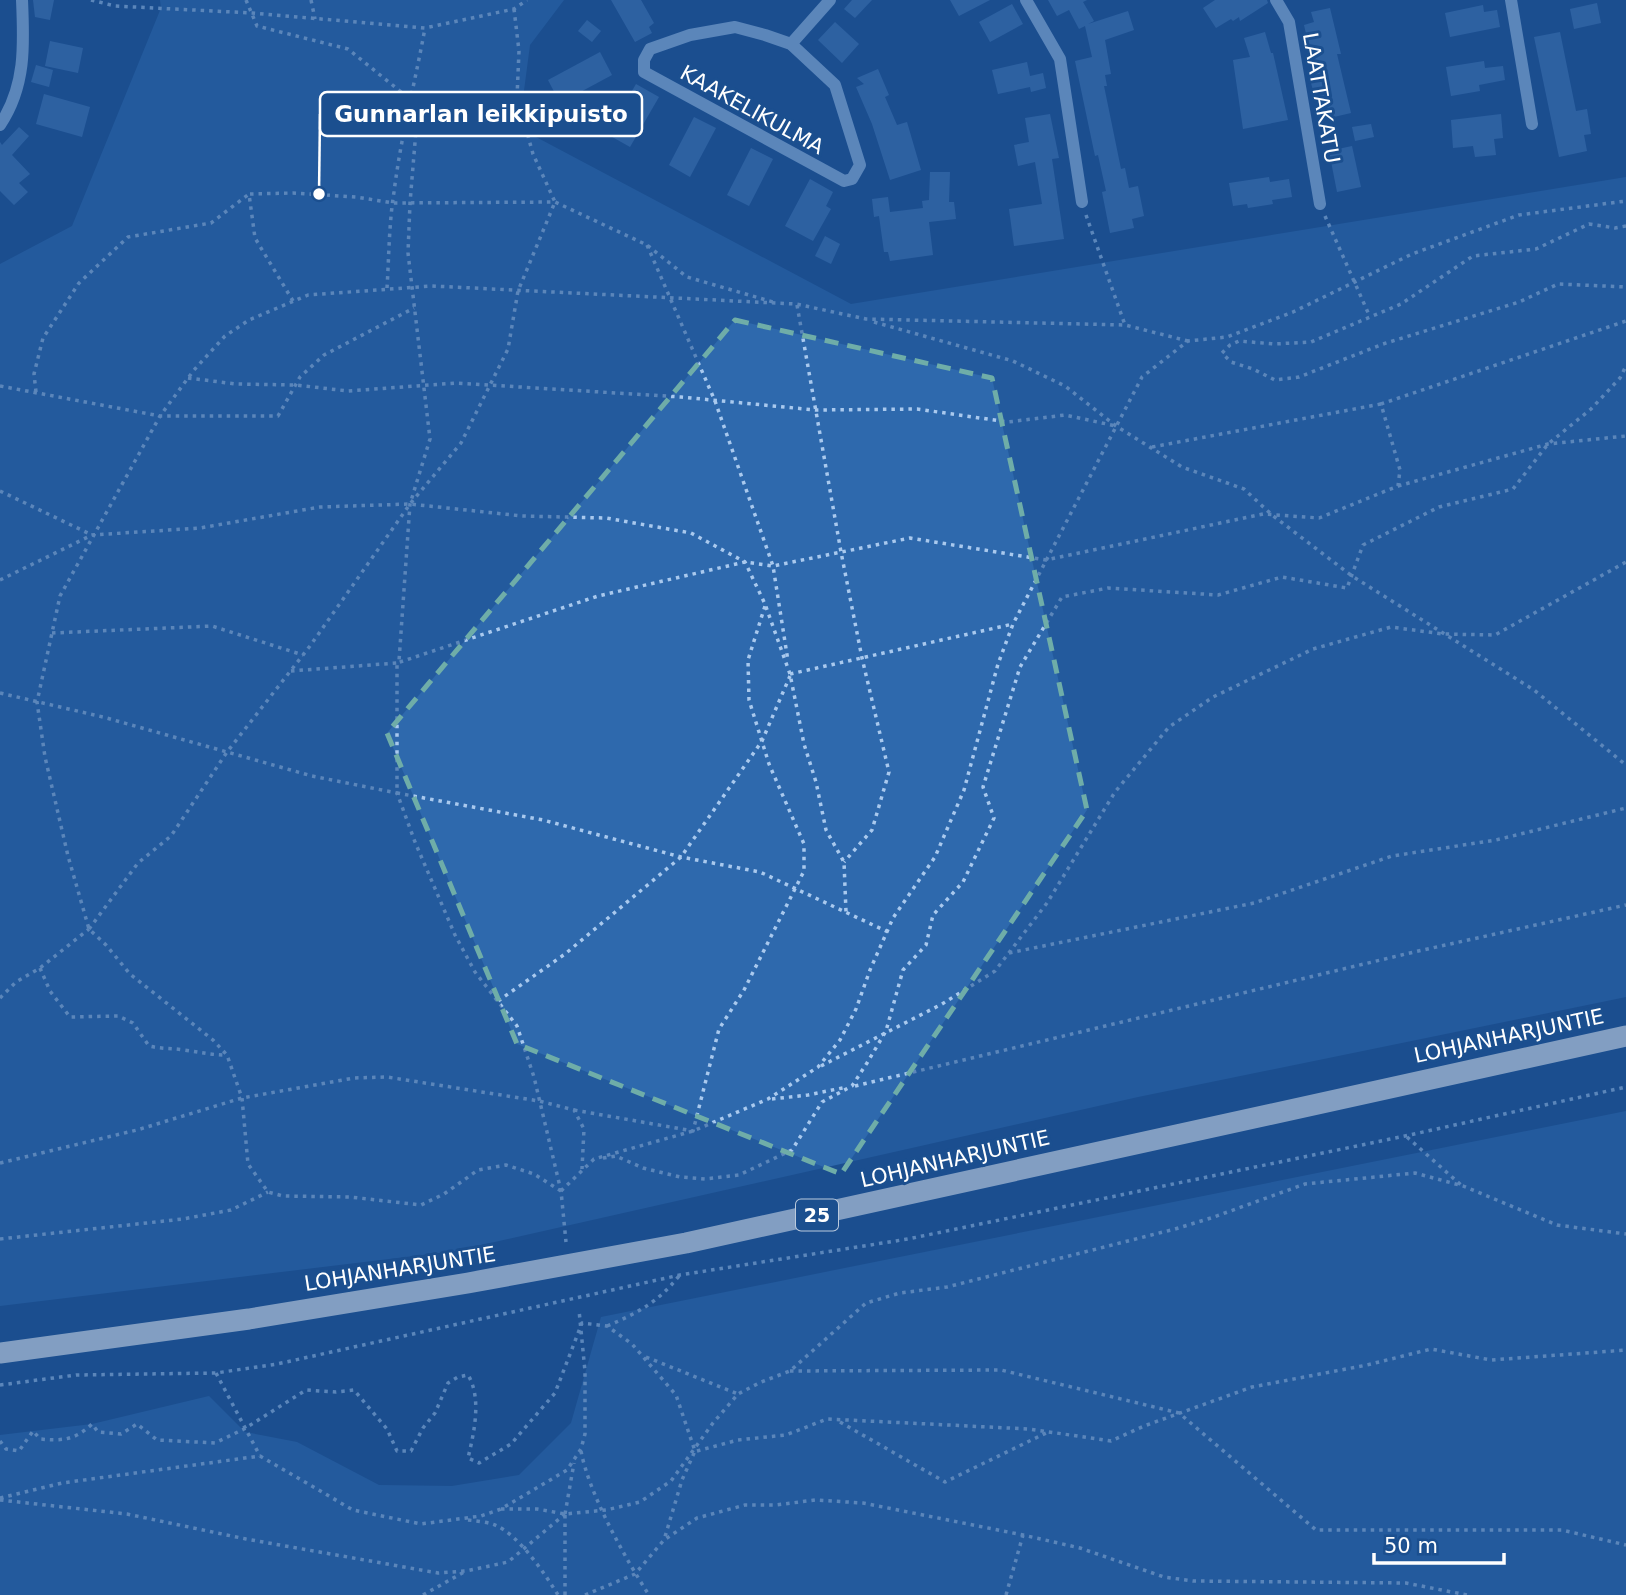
<svg xmlns="http://www.w3.org/2000/svg" width="1626" height="1595" font-family="'DejaVu Sans',sans-serif">
	<style>
		.green { fill: #2e69ad }
		.building { fill: #4478b7 }
		.lines { fill: none; stroke-linecap: round; stroke-linejoin: round }
		.path { stroke: #a9c9ee; stroke-width: 3.5; stroke-dasharray: 3.5 5; stroke-linecap: butt }
		.minor { stroke: #a9c9ee; stroke-width: 12 }
		.highway { stroke: #fff; stroke-width: 21 }
		.marked { fill: none; stroke: #6fada8; stroke-width: 5; stroke-dasharray: 14 9; stroke-linejoin: round }
		.labels { text-anchor: middle; stroke-width: 6; stroke-linejoin: round; paint-order: stroke }
		.shield { fill: #1b4f8f; stroke: #bbcadd; stroke-width: 2 }
		.shield-label { font-size: 19px; font-weight: bold; fill: #fff }
		.street-label { font-size: 21px; fill: #fff; stroke: #1b4f8f }
		.leader { fill: none; stroke: #fff; stroke-width: 2.5 }
		.callout-dot { fill: #fff; stroke: #1b4f8f; stroke-width: 2.5 }
		.callout { fill: #1b4f8f; stroke: #fff; stroke-width: 2.5 }
		.callout-label { font-size: 23px; text-anchor: middle; font-weight: bold; fill: #fff }
	</style>
	<rect width="100%" height="100%" fill="#1b4f8f"/>
	<g class="green">
		<path d="M160,0H564L530,45L519,128L851,304L1626,177V997L1138,1097L455,1251L0,1306V264L72,226L161,8Z"/>
		<path d="M1626,1111V1595H0V1435L92,1424L209,1396L245,1432L297,1442L379,1485L452,1486L519,1475L571,1423L601,1317Z"/>
	</g>
	<g class="building">
		<path d="M33,0H54L50,20L35,17Z"/>
		<path d="M611,0H641L654,23L649,27L652,33L635,42Z"/>
		<path d="M852,0H872L855,18L844,9Z"/>
		<path d="M950,0H990L959,16Z"/>
		<path d="M1048,0H1087L1083,2L1094,21L1088,24L1128,11L1134,30L1105,40L1111,74L1105,75L1107,86H1104L1121,169L1125,168L1129,188L1138,186L1144,216L1132,219L1134,228L1110,233L1102,192L1106,191L1098,155L1095,156L1075,61L1092,57L1085,26L1079,29L1069,10L1057,16Z"/>
		<path d="M1215,0H1267L1268,3L1240,21L1239,17L1233,21L1231,19L1216,28L1203,8Z"/>
		<path d="M1597,3L1601,23L1574,29L1570,9Z"/>
		<path d="M1012,4L1023,24L990,42L979,22Z"/>
		<path d="M1483,5L1484,12L1497,10L1500,27L1450,37L1445,13Z"/>
		<path d="M1330,8L1341,54H1337L1351,113L1321,120L1311,83L1317,81L1304,25L1314,22L1311,12Z"/>
		<path d="M587,20L601,31L592,42L578,31Z"/>
		<path d="M835,22L859,44L842,63L818,40Z"/>
		<path d="M1265,32L1271,53H1273L1288,120L1243,129L1233,60L1250,57L1244,38Z"/>
		<path d="M1560,32L1576,111L1587,109L1591,134L1584,135L1587,151L1559,157L1534,37Z"/>
		<path d="M50,41L83,48L78,73L45,66Z"/>
		<path d="M600,52L612,75L560,103L548,80Z"/>
		<path d="M1484,61L1485,68L1503,66L1505,80L1479,85L1480,91L1451,96L1446,67Z"/>
		<path d="M1027,62L1030,76L1043,73L1046,88L1031,92L1030,87L998,94L992,70Z"/>
		<path d="M36,65L53,70L49,87L31,82Z"/>
		<path d="M878,69L889,95L885,97L897,125L907,122L921,170L890,180L872,124L856,87L864,84L857,78Z"/>
		<path d="M636,84L659,97L630,147L607,134Z"/>
		<path d="M44,94L90,107L82,137L36,124Z"/>
		<path d="M1050,114L1059,158L1052,159L1064,239L1014,246L1009,209L1042,204L1035,162L1018,166L1014,145L1029,142L1025,118Z"/>
		<path d="M1501,114L1503,138L1494,139L1496,155L1475,157L1473,146L1453,148L1451,120Z"/>
		<path d="M694,117L716,128L690,177L669,165Z"/>
		<path d="M1371,124L1374,137L1355,141L1352,127Z"/>
		<path d="M19,127L29,136L12,155L30,174L19,183L28,192L14,205L0,191V142L2,145Z"/>
		<path d="M1352,146L1361,187L1337,192L1329,151Z"/>
		<path d="M751,148L773,159L749,206L727,195Z"/>
		<path d="M930,172H950L949,202H954L956,219L929,222L933,255L890,261L888,252H884L879,216L874,217L872,199L888,197L890,212L923,208L922,201L929,200Z"/>
		<path d="M1269,177L1270,182L1289,179L1292,197L1272,200L1273,204L1248,208L1247,204L1233,206L1229,183Z"/>
		<path d="M810,179L833,192L826,206L831,209L813,241L785,226Z"/>
		<path d="M825,236L840,244L831,264L815,256Z"/>
	</g>
	<g class="lines">
		<g class="path">
			<path d="M91,0L115,6L252,13L425,28L514,9L527,0"/>
			<path d="M246,0L257,26L348,49L411,100L417,118L410,203L408,253L430,439L410,504L399,661"/>
			<path d="M311,0L315,19"/>
			<path d="M1086,215L1125,325"/>
			<path d="M1325,216L1370,317"/>
			<path d="M1626,226L1615,228L1589,224L1536,249L1473,256L1401,304L1311,342L1274,344L1239,341L1230,345L1222,353L1231,362L1253,369L1275,380L1299,377L1383,344L1519,302L1558,284L1626,287"/>
			<path d="M647,245L715,401L773,566L788,661"/>
			<path d="M387,288C389,256 389,223 394,192C401,136 415,83 425,28"/>
			<path d="M293,301L255,238L249,194L293,193L356,197L393,203L555,202L647,245L687,277L773,302"/>
			<path d="M797,305L841,552L862,658L889,772L872,830L844,862"/>
			<path d="M874,322L1013,361L1065,386L1116,426L1182,467L1244,489L1272,515L1352,576L1534,690L1626,765"/>
			<path d="M188,378L236,384L296,385L348,391L456,383L681,397L815,410L917,409L1008,422L1065,415L1116,426"/>
			<path d="M0,386L160,416H278L300,377L324,355L414,308"/>
			<path d="M36,392L34,374L43,338L79,283L128,237L211,223L249,194"/>
			<path d="M1152,447L1381,404"/>
			<path d="M1398,486L1548,444L1626,436"/>
			<path d="M0,491L92,535"/>
			<path d="M0,580L92,535L200,528L320,507L410,504L522,516L606,518L691,533L745,562L765,604L790,674L804,744L816,782L826,830L844,862L846,912"/>
			<path d="M52,633L212,626L303,655"/>
			<path d="M291,671L397,663"/>
			<path d="M790,674L1013,624"/>
			<path d="M0,693L103,717L312,776L397,793L415,842L455,935L475,972L517,1026L534,1077L561,1191L566,1242"/>
			<path d="M89,929L138,863L171,836L227,752L310,646L410,504L461,443L508,349L518,291L555,202L533,154L517,97L519,51L514,9"/>
			<path d="M888,932L760,872L681,857L543,820L397,793V663L598,596L745,562L773,566L910,538L1046,560L1263,514L1319,518L1398,486L1400,470L1381,404L1626,321"/>
			<path d="M1009,953L1254,903L1392,856L1496,840L1626,808"/>
			<path d="M40,968L50,991L70,1017L118,1016L133,1023L149,1046C161,1049 172,1048 184,1050C199,1052 211,1055 226,1055"/>
			<path d="M0,998L16,982L40,968L89,929"/>
			<path d="M498,1001L565,954L681,857L762,741L790,676"/>
			<path d="M821,1066L942,1004L995,971L1047,903L1115,792L1169,727L1213,697L1313,649L1391,627L1443,634L1495,635L1626,562"/>
			<path d="M855,1086L1414,952L1626,905"/>
			<path d="M772,1099L808,1095L847,1087"/>
			<path d="M574,1110L693,1131L719,1029L744,990L804,871V844L769,764L749,700L748,660L765,606"/>
			<path d="M1407,1137L1461,1185"/>
			<path d="M603,1158L616,1156L643,1168L680,1177L705,1179L739,1175L792,1150L822,1102L852,1086L867,1063L886,1031L903,970L926,945L933,915L963,882L994,818L983,787L1020,667L1062,597L1108,588L1218,595L1282,577L1347,588L1363,545L1439,507L1513,489L1548,444L1591,409L1620,378L1626,366"/>
			<path d="M0,1163L137,1130L242,1098L354,1078L387,1077L539,1101L574,1110L584,1129L582,1169"/>
			<path d="M561,1191L534,1174L506,1165L478,1170L444,1194L421,1205L350,1197L283,1196L268,1192L248,1164L242,1098L227,1055L213,1040L130,974L106,945L89,929L68,856L45,757L37,702L60,596L160,416L194,370L225,336L249,320L308,295L432,286L796,304L866,319L1125,325L1188,341"/>
			<path d="M561,1191L594,1159L693,1131L768,1099L818,1067L840,1040L856,1009L870,970L893,918L935,857L964,790L998,664L1013,624L1142,377L1188,341L1227,337L1293,312L1412,254L1519,215L1626,201"/>
			<path d="M0,1239L183,1219L231,1210L268,1192"/>
			<path d="M607,1326C638,1313 658,1302 679,1276"/>
			<path d="M646,1357L738,1394"/>
			<path d="M790,1371L1001,1370L1179,1413L1316,1530H1562L1626,1545"/>
			<path d="M216,1373L260,1456"/>
			<path d="M0,1385L76,1375L216,1373L277,1364L680,1275L908,1239L1405,1136L1626,1087"/>
			<path d="M840,1422L945,1482L1046,1433"/>
			<path d="M0,1441L6,1449L19,1451L33,1431L40,1439C63,1441 75,1440 92,1424L98,1432L121,1434L137,1424L157,1440L215,1443L244,1429L306,1390L336,1392L354,1390L387,1429L397,1451H411L423,1428L435,1413L448,1383L458,1377L468,1375C482,1398 474,1433 468,1458L479,1463L511,1444L555,1393L582,1323L607,1326L632,1344L676,1395L695,1451L682,1480L664,1540"/>
			<path d="M581,1451C589,1494 625,1558 649,1595"/>
			<path d="M697,1451L738,1440L786,1435L827,1419L1029,1429L1111,1441L1144,1426L1252,1387L1367,1365L1431,1349L1491,1360L1626,1350"/>
			<path d="M0,1498L62,1483L260,1456L353,1510L421,1524L481,1516L501,1509L567,1470L581,1449L585,1434V1371L579,1310"/>
			<path d="M0,1500L127,1514L246,1539L438,1573L466,1571L508,1562L565,1514"/>
			<path d="M501,1509H537L565,1514L606,1510L640,1502L671,1481L713,1423L738,1394L761,1382L790,1371L866,1303L900,1293L947,1287L1175,1229L1211,1218L1305,1184L1415,1173L1463,1186L1557,1225L1626,1234"/>
			<path d="M565,1514L574,1463"/>
			<path d="M468,1520C477,1521 487,1522 495,1525C519,1535 545,1574 558,1595"/>
			<path d="M423,1595L464,1572"/>
			<path d="M565,1595V1514"/>
			<path d="M585,1595L635,1574L664,1540L697,1518L745,1505H776L815,1500L863,1503L1023,1535L1080,1548L1164,1577L1193,1581L1406,1583L1467,1595"/>
			<path d="M1006,1595L1023,1535"/>
		</g>
		<g class="minor">
			<path d="M1026,0L1060,59L1082,202"/>
			<path d="M1276,0L1289,22L1320,204"/>
			<path d="M1511,0L1532,124"/>
			<path d="M735,27L765,35L791,44L835,85L860,165L852,179L844,181L644,72V60L650,49L690,35Z"/>
			<path d="M791,44L830,0"/>
			<path d="M0,125C26,86 24,45 22,0"/>
		</g>
		<path class="highway" d="M0,1353L249,1319L468,1283L686,1243L1626,1036"/>
	</g>
	<path d="M0 0H1626V1595H0ZM735,320L992,378L1087,810L841,1174L517,1044L387,733Z" fill="#1b4f8f" fill-opacity=".55" fill-rule="evenodd"/>
	<path class="marked" d="M735,320L992,378L1087,810L841,1174L517,1044L387,733Z"/>
	<g class="labels">
		<rect class="shield" x="796" y="1199.5" width="42" height="31" rx="5"/>
		<g class="shield-label">
			<text x="817" y="1222">25</text>
		</g>
		<g class="street-label">
			<text transform="translate(1321 98) rotate(80)" y="7">LAATTAKATU</text>
			<text transform="translate(752 110) rotate(29)" y="7">KAAKELIKULMA</text>
			<text transform="translate(1509 1036) rotate(-12)" y="7">LOHJANHARJUNTIE</text>
			<text transform="translate(955 1159) rotate(-13)" y="7">LOHJANHARJUNTIE</text>
			<text transform="translate(400 1269) rotate(-9)" y="7">LOHJANHARJUNTIE</text>
		</g>
	</g>
	<path class="leader" d="M319 194L320 114"/>
	<circle class="callout-dot" cx="319" cy="194" r="7"/>
	<rect class="callout" x="320" y="92" width="322" height="44" rx="7"/>
	<g class="callout-label">
		<text x="481" y="122">Gunnarlan leikkipuisto</text>
	</g>
	<path d="M1374 1553v10h130v-10" fill="none" stroke="#ffffff" stroke-width="3.5"/>
	<text x="1384" y="1553" font-size="21" fill="#ffffff" stroke="#1b4f8f" stroke-width="5" paint-order="stroke">50 m</text>
</svg>
